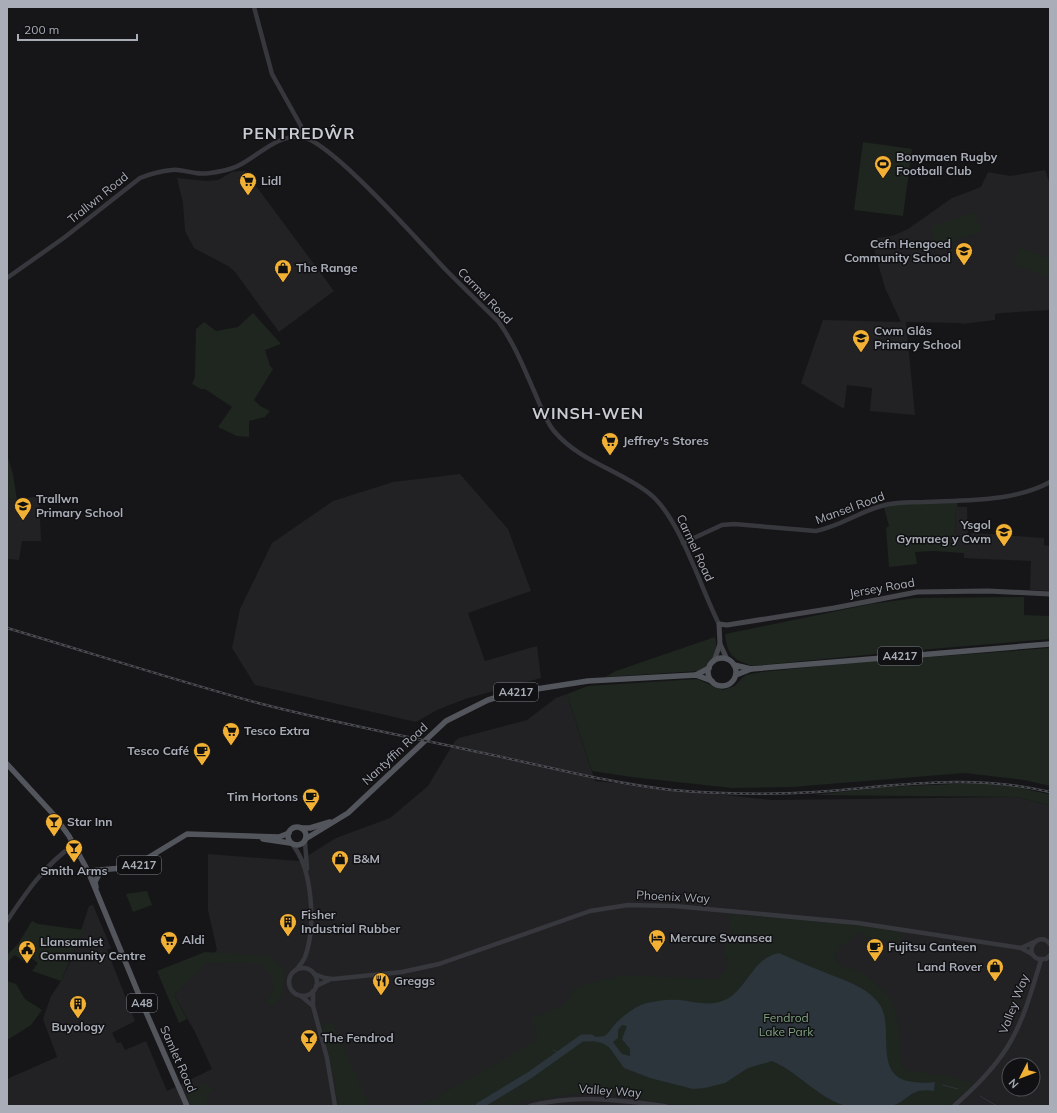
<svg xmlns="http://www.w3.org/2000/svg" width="1057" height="1113" font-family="Mulish,sans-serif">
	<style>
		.built { fill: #222225; fill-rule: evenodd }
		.green { fill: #1e261f }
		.water { fill: #2c353c; fill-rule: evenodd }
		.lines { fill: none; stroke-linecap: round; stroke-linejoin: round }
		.stream { stroke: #2c353c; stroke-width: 1 }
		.river { stroke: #2c353c; stroke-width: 7 }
		.tertiary { stroke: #37383d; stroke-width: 4.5 }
		.secondary { stroke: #45474d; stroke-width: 5 }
		.primary { stroke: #53555c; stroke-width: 5.5 }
		.rail-casing { stroke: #4a4c52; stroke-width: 2.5 }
		.rail { stroke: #111113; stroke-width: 1; stroke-dasharray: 3; stroke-linecap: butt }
		.labels { text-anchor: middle; stroke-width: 3; stroke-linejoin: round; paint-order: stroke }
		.shield { fill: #111113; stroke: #7b7e86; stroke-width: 1 }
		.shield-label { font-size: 11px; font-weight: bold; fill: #a8adb8 }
		.poi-label { font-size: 12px; font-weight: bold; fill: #a8adb8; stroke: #111113; text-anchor: start }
		.street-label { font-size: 12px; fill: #a8adb8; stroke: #111113 }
		.park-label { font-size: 12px; fill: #7fa381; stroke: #111113 }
		.district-label { font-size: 16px; font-weight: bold; letter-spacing: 1px; fill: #c9ccd4; stroke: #111113 }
	</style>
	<rect width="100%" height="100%" fill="#161618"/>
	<g class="built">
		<path d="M1045,170L1050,185V310L1001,313L995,314V320L962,324V323L906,322L915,415L870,411L872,388L847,385L844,409L801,383L823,320L901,322L885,288L872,242L877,238L892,236L908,229L952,198L981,187L988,172L1010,176Z"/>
		<path d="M239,171H245L334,291L279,332L235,272L228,266L194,248L185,231L183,203L177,178L207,181L218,180L232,172Z"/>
		<path d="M460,474L508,529L531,591L468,613L485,661L537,646L541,678L465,699L437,710L416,722L255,685L232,648L240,609L272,543L333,501L393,482Z"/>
		<path d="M39,496L41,541H22L19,560L7,559V498L17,500Z"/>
		<path d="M958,507H967L968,536L970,538L971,533L1044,538V545L1050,546V591L1030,590L1031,561L964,558V550L958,549V541L955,537L956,508Z"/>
		<path d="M567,694L595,781L772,800L1016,797L1050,805V1106H7V1079L57,1057L43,1019L51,996L61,981L72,958L89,906L93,905L111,948L107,950L135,1021L112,1033L117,1043L121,1042L125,1050L146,1041L167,1091L212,1069L195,1032L174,995L217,950L208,910V854L299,861L336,838L390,818L428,786L455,741L459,738L527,720L556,698ZM1009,1065H1033V1089H1009Z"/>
	</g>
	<g class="green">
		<path d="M863,142L912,149L903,216L854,210Z"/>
		<path d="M974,212L981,232L937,247L931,227Z"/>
		<path d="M1020,248L1050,259L1048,277L1014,264Z"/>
		<path d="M253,313L281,344L265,350L270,366L273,369L254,400L260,406L270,411L265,417L249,421V437L237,436L218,427L232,407L205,389H201L192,384L195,377L196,329L204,322L216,331L238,327Z"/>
		<path d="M7,454L13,474L17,500L7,498Z"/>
		<path d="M957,502L958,508H956L955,537L958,541V549H964V553L933,551L915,552L917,564L889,567L886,528L889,526L884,507L896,504Z"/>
		<path d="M1024,597V615L1050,616V639L896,652L753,666C733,660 727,655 725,634L871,604L916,598Z"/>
		<path d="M715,637C720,653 711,664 698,671L605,677L616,671Z"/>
		<path d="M1050,648V786L1024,780L965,773L792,787L732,788L631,777L592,771L567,694L588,686L697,679L723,690L735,686L742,678L746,675L762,672L849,663Z"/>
		<path d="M975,783L1012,786L1048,794H1050V805L1016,797L813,795L885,787Z"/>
		<path d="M147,891L152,905L133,912L126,894Z"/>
		<path d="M728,914L838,923L902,932L900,942L865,937L860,933L855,934L847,943L841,945L834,957L838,964L865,974L888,995L894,1005L896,1015L900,1042V1061L904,1068L909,1071L949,1076L973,1083C967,1091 957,1100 947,1106H710L670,1104L613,1094H575L527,1101L512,1106H421L538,1040L531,1018L563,1006L575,987L621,975L717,979L728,968V959L723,953L727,939L730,936Z"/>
		<path d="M32,921L38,924L83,930L61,981L32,971L38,963L28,956L23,961L15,955L7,962V955L18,944Z"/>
		<path d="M205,952L271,956L285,972L283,981L284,992L273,1007L266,1003L275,987L270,974L260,963L207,962L174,995L187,1019L179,1023L157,971Z"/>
		<path d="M7,981L16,984L25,999L42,1010L31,1025L7,1040Z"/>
		<path d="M332,1022L369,1106H338L334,1076L321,1025Z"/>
		<path d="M207,1083L213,1091L205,1096L210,1106H192L186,1094Z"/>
	</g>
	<path class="water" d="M779,953C794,960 809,966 824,972C843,980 863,985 877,1001C898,1023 869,1078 914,1082C921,1083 929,1083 935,1082L934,1091C909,1086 907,1104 889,1106C877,1107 853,1108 843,1105C816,1096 798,1072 772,1061L748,1068L725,1083L705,1088L693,1089L650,1078L624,1068L609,1047L602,1043L592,1041L591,1036C595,1037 600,1037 604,1036C609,1034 612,1027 616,1023C623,1016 632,1009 641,1005C651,1001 669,999 680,1000C696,1002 712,1007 727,999C748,987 753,958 779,953ZM622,1025L627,1026L622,1039L630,1049V1056L622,1054L613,1042L618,1038V1030Z"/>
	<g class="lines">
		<g class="stream">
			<path d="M553,1050L560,1053"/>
			<path d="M943,1085L958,1089"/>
			<path d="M980,1096L997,1106"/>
		</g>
		<path class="river" d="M479,1106L530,1075L582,1038H591"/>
		<g class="tertiary">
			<path d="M254,7L272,74L301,126L302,137"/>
			<path d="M7,278L65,237L140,178C150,174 161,171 172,170C180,169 187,172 196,173C205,175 216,172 226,170C252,165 273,133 302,137C331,141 422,245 446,270C463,287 480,304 498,321C514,343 523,366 534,391C540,404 545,420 554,431C580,462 620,470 650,494C680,518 701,589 719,624"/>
			<path d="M683,543L722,525L734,524L816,531C841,526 860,511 885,505C897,502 911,502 924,502C965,500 1014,502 1050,482"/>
			<path d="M305,842L307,869"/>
			<path d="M292,844C313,869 316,927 305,957C303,962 299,966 296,970"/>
			<path d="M7,921C25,894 46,863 74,845"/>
			<path d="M1050,944C1039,930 1022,951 1038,959H1046L1050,955"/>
			<path d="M1021,948L1034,942"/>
			<circle cx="303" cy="982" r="14"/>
			<path d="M314,974L325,978L333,979L402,972L439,964L590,911L628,905L674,906L858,923L1021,948L1032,954"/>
			<path d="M316,986L329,980"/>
			<path d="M313,991V1006L327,1058L335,1106"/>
			<path d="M301,996L313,1006"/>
			<path d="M530,1106C576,1094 619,1100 665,1106"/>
			<path d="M954,1106C974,1088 993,1070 1008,1046C1024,1020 1032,989 1041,960"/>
		</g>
		<g class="secondary">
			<path d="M727,659L720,644L719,624L727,625L834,608L917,592L988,591L1050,594"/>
			<path d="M714,661L720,644"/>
		</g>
		<g class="primary">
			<circle cx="722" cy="672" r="14"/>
			<path d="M734,665L751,669"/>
			<path d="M696,675L709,668"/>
			<path d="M736,675L751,669L1050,644"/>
			<path d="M7,764L53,814L69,836L88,871L146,1012L187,1106"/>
			<circle cx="297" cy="836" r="9"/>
			<path d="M301,828H310L330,822"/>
			<path d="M307,838L348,813L446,721L488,700L511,693L588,681L696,675L712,681"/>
			<path d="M263,839L290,843"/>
			<path d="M88,871L133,867L187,834L279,837L289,833"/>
			<path d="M96,887L95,882L101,870"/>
		</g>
		<defs>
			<path id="rail" d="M7,628C91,653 174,680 258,703C331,722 405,736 478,752C542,765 607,783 672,790C720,794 768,795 816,792C898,786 968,773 1050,792"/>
		</defs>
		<use href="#rail" class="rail-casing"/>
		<use href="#rail" class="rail"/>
	</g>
	<defs>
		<symbol id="stadium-pin" viewBox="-11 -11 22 30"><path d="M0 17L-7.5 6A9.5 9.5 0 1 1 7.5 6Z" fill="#f2b134" stroke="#111113"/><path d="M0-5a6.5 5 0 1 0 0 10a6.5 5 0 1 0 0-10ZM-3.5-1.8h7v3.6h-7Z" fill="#111"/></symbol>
		<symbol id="supermarket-pin" viewBox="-11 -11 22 30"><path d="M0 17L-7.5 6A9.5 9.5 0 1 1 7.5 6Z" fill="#f2b134" stroke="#111113"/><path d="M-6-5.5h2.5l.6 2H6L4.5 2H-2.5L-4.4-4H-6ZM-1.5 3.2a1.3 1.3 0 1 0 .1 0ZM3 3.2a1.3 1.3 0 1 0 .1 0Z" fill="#111"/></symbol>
		<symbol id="school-pin" viewBox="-11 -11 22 30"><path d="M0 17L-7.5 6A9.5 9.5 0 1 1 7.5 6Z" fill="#f2b134" stroke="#111113"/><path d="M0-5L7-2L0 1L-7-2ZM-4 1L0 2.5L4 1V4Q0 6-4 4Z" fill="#111"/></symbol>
		<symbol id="shop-pin" viewBox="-11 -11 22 30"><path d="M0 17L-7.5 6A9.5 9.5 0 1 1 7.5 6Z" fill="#f2b134" stroke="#111113"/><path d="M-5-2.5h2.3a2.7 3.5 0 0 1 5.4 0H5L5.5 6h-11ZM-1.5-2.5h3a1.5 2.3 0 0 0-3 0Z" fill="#111"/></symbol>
		<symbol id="cafe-pin" viewBox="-11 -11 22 30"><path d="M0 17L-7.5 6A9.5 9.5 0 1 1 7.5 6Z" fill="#f2b134" stroke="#111113"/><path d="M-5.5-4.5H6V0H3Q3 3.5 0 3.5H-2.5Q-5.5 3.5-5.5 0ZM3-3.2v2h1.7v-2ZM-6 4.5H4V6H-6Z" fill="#111"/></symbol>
		<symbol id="bar-pin" viewBox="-11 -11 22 30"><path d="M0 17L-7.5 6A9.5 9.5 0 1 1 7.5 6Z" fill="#f2b134" stroke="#111113"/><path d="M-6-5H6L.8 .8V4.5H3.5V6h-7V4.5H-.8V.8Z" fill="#111"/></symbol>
		<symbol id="building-pin" viewBox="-11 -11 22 30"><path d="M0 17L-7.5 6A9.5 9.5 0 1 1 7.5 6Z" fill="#f2b134" stroke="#111113"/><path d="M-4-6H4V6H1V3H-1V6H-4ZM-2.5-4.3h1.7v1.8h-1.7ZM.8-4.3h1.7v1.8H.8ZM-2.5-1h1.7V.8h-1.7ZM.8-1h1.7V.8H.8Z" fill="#111"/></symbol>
		<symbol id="hotel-pin" viewBox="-11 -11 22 30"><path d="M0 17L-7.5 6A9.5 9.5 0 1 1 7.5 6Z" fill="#f2b134" stroke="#111113"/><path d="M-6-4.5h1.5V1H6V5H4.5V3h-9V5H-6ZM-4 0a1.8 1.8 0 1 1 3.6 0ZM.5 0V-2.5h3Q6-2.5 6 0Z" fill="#111"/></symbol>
		<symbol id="civic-pin" viewBox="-11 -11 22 30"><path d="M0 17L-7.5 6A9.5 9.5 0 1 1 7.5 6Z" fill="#f2b134" stroke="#111113"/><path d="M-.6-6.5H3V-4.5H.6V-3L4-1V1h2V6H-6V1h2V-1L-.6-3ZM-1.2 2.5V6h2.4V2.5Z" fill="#111"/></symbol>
		<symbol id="restaurant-pin" viewBox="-11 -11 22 30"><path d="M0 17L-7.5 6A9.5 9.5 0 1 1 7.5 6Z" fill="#f2b134" stroke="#111113"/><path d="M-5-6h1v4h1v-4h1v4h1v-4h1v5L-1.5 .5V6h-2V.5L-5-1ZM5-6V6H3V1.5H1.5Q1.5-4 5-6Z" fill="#111"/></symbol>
	</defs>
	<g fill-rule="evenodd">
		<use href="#stadium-pin" x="873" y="154" width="20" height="27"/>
		<use href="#supermarket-pin" x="238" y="171" width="20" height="27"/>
		<use href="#school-pin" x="954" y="241" width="20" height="27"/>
		<use href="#shop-pin" x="273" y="258" width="20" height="27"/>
		<use href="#school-pin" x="851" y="328" width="20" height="27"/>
		<use href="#supermarket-pin" x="600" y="431" width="20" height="27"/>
		<use href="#school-pin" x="13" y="496" width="20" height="27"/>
		<use href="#school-pin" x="994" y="522" width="20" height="27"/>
		<use href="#supermarket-pin" x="221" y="721" width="20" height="27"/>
		<use href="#cafe-pin" x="192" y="741" width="20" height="27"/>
		<use href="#cafe-pin" x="301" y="787" width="20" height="27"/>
		<use href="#bar-pin" x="44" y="812" width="20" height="27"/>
		<use href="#bar-pin" x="64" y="838" width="20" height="27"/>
		<use href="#shop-pin" x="330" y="849" width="20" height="27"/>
		<use href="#building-pin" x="278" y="912" width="20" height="27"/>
		<use href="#hotel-pin" x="647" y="928" width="20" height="27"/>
		<use href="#supermarket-pin" x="159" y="930" width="20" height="27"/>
		<use href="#cafe-pin" x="865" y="937" width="20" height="27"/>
		<use href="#civic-pin" x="17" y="939" width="20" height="27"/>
		<use href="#shop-pin" x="985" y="957" width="20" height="27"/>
		<use href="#restaurant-pin" x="371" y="971" width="20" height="27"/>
		<use href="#building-pin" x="68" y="994" width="20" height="27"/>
		<use href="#bar-pin" x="299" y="1028" width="20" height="27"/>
	</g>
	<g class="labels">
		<g class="shield">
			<rect x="878" y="647" width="44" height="18" rx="3"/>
			<rect x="494" y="683" width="44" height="18" rx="3"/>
			<rect x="117" y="856" width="44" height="18" rx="3"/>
			<rect x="127" y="994" width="30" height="18" rx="3"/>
		</g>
		<g class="shield-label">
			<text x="900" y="660">A4217</text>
			<text x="516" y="696">A4217</text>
			<text x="139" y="869">A4217</text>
			<text x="142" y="1007">A48</text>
		</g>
		<g class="poi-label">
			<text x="896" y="161">Bonymaen Rugby<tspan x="896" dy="14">Football Club</tspan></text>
			<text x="261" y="185">Lidl</text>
			<text x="951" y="248" text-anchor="end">Cefn Hengoed<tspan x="951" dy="14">Community School</tspan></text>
			<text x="296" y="272">The Range</text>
			<text x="874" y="335">Cwm Glâs<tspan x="874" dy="14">Primary School</tspan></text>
			<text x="623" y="445">Jeffrey's Stores</text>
			<text x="36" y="503">Trallwn<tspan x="36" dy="14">Primary School</tspan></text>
			<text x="991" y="529" text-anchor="end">Ysgol<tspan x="991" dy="14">Gymraeg y Cwm</tspan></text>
			<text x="244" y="735">Tesco Extra</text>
			<text x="189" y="755" text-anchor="end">Tesco Café</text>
			<text x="298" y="801" text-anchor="end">Tim Hortons</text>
			<text x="67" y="826">Star Inn</text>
			<text x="353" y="863">B&amp;M</text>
			<text x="74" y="875" text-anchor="middle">Smith Arms</text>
			<text x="301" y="919">Fisher<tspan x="301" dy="14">Industrial Rubber</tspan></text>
			<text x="670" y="942">Mercure Swansea</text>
			<text x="182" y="944">Aldi</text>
			<text x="40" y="946">Llansamlet<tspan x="40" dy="14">Community Centre</tspan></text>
			<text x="888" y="951">Fujitsu Canteen</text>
			<text x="982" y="971" text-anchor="end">Land Rover</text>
			<text x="394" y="985">Greggs</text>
			<text x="78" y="1031" text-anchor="middle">Buyology</text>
			<text x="322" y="1042">The Fendrod</text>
		</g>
		<g class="street-label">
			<text transform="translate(98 198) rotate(-39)" y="4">Trallwn Road</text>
			<text transform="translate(485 296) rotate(46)" y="4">Carmel Road</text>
			<text transform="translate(850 508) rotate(-20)" y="4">Mansel Road</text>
			<text transform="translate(695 548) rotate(65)" y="4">Carmel Road</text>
			<text transform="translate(882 588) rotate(-10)" y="4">Jersey Road</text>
			<text transform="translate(395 754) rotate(-43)" y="4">Nantyffin Road</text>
			<text transform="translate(673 897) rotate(3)" y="4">Phoenix Way</text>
			<text transform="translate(1014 1004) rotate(-69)" y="4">Valley Way</text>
			<text transform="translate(178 1059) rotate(66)" y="4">Samlet Road</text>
			<text transform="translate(610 1091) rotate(4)" y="4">Valley Way</text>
		</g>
		<g class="park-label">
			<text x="786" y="1022">Fendrod<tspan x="786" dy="14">Lake Park</tspan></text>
		</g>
		<g class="district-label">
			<text x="299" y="139">PENTREDŴR</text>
			<text x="588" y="419">WINSH-WEN</text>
		</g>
	</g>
	<rect width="1057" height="1113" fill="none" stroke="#a8adb8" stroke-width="16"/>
	<g transform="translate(1021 1077) rotate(228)"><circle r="19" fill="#111113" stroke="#4d4f55"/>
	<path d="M0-3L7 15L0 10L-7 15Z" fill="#f2b134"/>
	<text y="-6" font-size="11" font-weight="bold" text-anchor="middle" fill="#a8adb8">N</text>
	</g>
	<path d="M18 34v6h119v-6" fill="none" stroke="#a8adb8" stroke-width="2"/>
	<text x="24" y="34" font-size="12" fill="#a8adb8" stroke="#111113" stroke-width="3" paint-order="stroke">200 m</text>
</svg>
